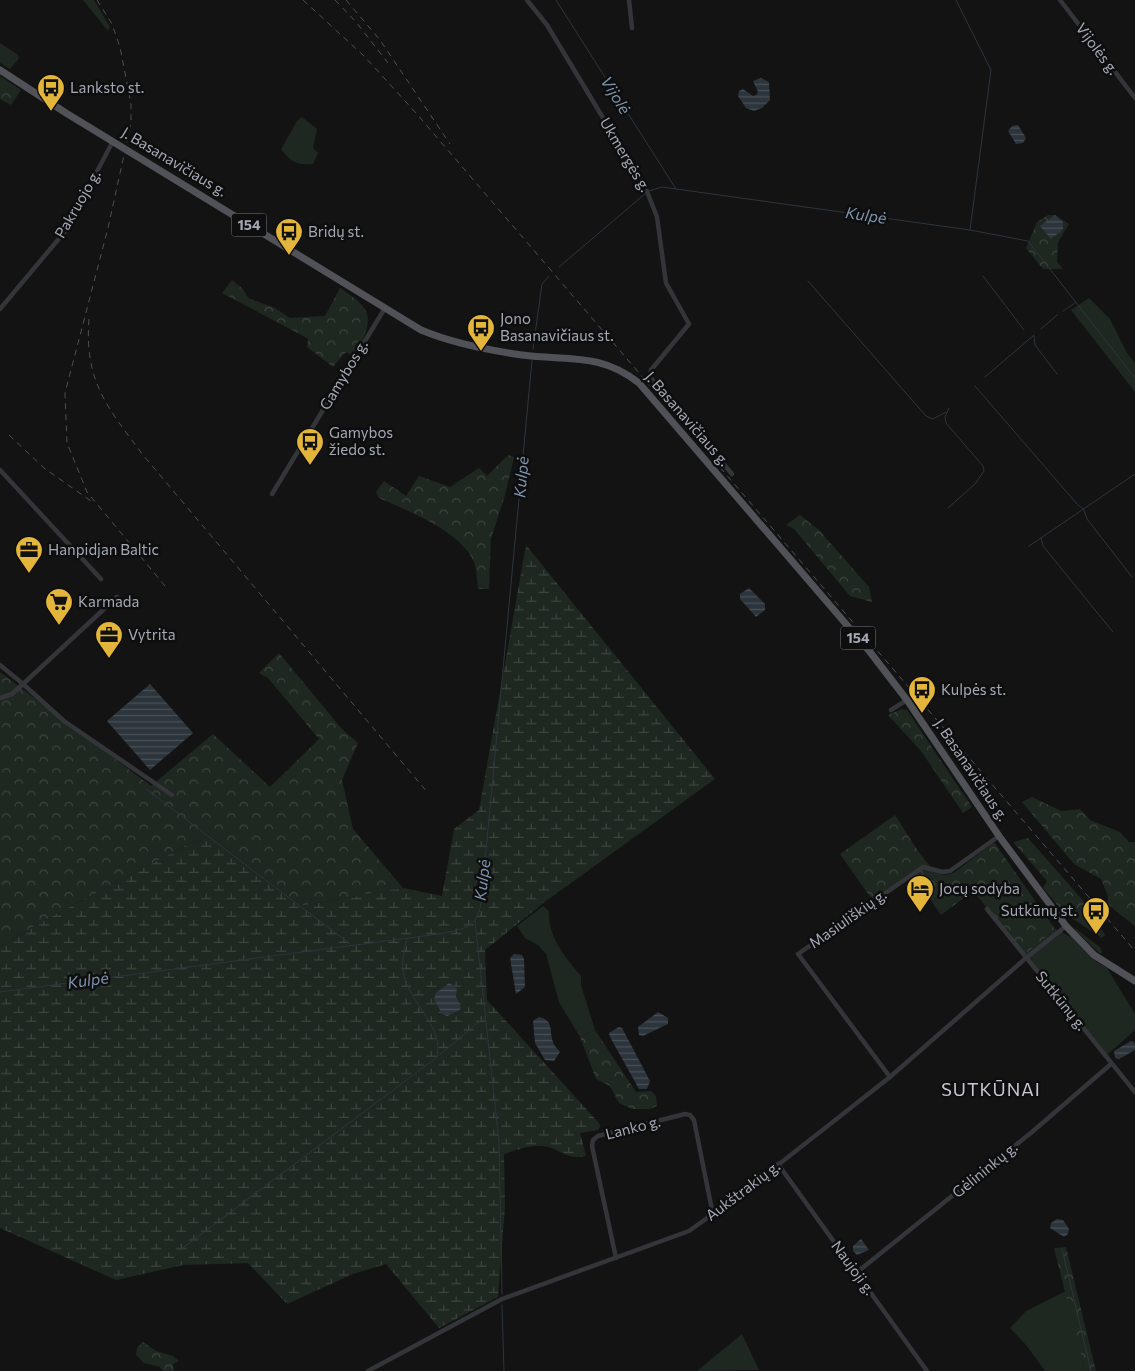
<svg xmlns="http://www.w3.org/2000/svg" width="1135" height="1371" font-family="Commissioner,sans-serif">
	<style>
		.grass { fill: #1f2721 }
		.forest { fill: url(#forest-crowns) }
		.wetland { fill: url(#wetland-marsh) }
		.water { fill: url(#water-rules) }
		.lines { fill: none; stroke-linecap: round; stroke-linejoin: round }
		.stream { stroke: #2d353c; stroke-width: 1 }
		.street { stroke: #343539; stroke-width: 4.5 }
		.primary { stroke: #505258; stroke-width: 7 }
		.rail { stroke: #4d4f54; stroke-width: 1; stroke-dasharray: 6 5; stroke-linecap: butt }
		.labels { text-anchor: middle; stroke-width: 5; stroke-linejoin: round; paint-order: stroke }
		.shield { fill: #0e0e0f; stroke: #787a82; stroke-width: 1 }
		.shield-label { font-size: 14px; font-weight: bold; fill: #a5a9b4 }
		.street-label { font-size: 15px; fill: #a5a9b4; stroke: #0e0e0f }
		.poi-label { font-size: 15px; fill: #a5a9b4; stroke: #0e0e0f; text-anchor: start }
		.water-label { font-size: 16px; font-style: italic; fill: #7e94ad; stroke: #0e0e0f }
		.quarter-label { font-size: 18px; letter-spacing: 1px; fill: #c6c8d0; stroke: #0e0e0f }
	</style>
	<defs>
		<pattern id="forest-crowns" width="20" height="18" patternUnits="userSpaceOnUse" patternTransform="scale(1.25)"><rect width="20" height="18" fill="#1f2721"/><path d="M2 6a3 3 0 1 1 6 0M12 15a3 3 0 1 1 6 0" fill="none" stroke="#3d443f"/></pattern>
		<pattern id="wetland-marsh" width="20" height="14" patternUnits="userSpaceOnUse" patternTransform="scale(1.25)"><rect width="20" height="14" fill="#1f2721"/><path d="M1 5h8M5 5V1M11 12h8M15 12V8" fill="none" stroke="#3d443f"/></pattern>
		<pattern id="water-rules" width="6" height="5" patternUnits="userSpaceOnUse" patternTransform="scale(1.25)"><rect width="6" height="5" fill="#2d353c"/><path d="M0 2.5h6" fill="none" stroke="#484f56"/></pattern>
	</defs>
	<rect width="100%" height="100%" fill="#131314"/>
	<g class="grass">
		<path d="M83,0H94L110,27L108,31Z"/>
		<path d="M0,43L17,54L19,58L10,69L0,63Z"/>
		<path d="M302,117L317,129L313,148L318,153L313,164C296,165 291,162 281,149L297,121Z"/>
		<path d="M1089,298L1110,319L1127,353L1135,363V392L1071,310Z"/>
		<path d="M543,906L549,911C548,937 565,957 581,976V985L595,1030L580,1037L559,1002L546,954L538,945L525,938L517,926Z"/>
		<path d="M1055,929L1071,937L1097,962L1107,968L1135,1014V1030L1107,1055L1026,954Z"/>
		<path d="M1076,929L1101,948L1102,953H1099L1075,930Z"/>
		<path d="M1066,1291L1085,1371H1045L1026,1345L1010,1328L1026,1311Z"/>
		<path d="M742,1334L759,1370L697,1371Z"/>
	</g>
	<g class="forest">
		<path d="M0,76L21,90L11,105L0,99Z"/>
		<path d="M1048,215H1055L1069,224L1058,242L1057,262L1063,269H1043L1026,248L1037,222Z"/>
		<path d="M232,280L243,289L248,298L275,308L290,318L325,316L340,288C377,312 372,319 355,357L346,352L333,367L307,347L308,339L305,337L222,293Z"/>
		<path d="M508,455L514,457L505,495L491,539L489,589H478C477,581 477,570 474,562C461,531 408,511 379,498L376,492L384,481L406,496L419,476L450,487L479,468L487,476Z"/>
		<path d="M800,515L819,530L869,587L872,602L850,596L794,529L786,525Z"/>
		<path d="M279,653L341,728L358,743L342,780L353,829L403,888L301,906L208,834L47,919L0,947V672L151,786L213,734L270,787L319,739L268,678L259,673Z"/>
		<path d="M902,709L907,710L972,807L963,813L921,751L888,715Z"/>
		<path d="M1032,797L1061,811L1080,809L1090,820L1120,832L1129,842H1135V926L1107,904L1108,896L1101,879L1074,864L1022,802Z"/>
		<path d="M895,815C904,828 927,869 940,874C946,876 950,874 955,872L994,842L1055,929L1026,954L973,891L941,915L913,873L873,901L840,854Z"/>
		<path d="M1028,838L1086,904L1105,935L1102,938L1064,913L1043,888L1047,881L1013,842Z"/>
		<path d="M595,1030L636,1092L651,1091L656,1096L657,1106L650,1109H632L619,1103L610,1086L596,1079L580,1037Z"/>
		<path d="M1066,1247L1096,1371H1085L1054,1248Z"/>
		<path d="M143,1342L156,1351L173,1356L179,1361L173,1364L174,1371H163L160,1367L144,1363L136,1355L137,1348Z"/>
	</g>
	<path class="wetland" d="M526,545L715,779L546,901L485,950L487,1000L599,1123L600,1127L598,1130L580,1133L586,1156C568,1160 564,1152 548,1147C533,1143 518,1150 504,1154L505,1207L498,1297L439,1328L386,1264L353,1274L287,1304L248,1263L183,1265L116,1280L0,1228V947L47,919L208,834L301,906L403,888L442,896L454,829L479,810Z"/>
	<g class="water">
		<path d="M761,78L769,82L770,100L762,108L754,111L746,108L738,96L739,91L743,89L753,96L756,95L758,92L753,81Z"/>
		<path d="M1018,125L1026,138L1023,143L1016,144L1008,131L1012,126Z"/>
		<path d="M1055,215L1063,222V229L1051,239L1040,226Z"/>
		<path d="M749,588L765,604V610L756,617L740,599V594Z"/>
		<path d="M150,684L193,733L150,770L107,721Z"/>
		<path d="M514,954L522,955L524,959L525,987L516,994L510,958Z"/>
		<path d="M449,983L457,988L456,997L461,1007L460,1010L447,1016L442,1014L434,999L436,993Z"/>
		<path d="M658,1012L668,1018V1024L643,1036L639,1035L638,1027Z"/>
		<path d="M539,1017C554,1020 549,1030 553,1042C554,1047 558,1048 560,1052L554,1061L545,1060L535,1043L533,1021Z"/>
		<path d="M619,1027L622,1028L650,1081L647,1089H639L610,1037L609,1033Z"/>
		<path d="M1131,1041L1135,1043V1050L1119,1059L1115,1058L1114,1051Z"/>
		<path d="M1057,1219L1063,1220L1069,1229L1068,1234L1064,1237L1050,1228L1051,1223Z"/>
		<path d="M861,1239L869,1250L857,1255L853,1251V1246Z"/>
	</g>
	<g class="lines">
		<g class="stream">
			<path d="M556,0L676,189"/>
			<path d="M956,0L991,70L970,230"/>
			<path d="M649,191L662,187L970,230L1028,241L1135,378"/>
			<path d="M559,267L646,193"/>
			<path d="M983,276L1024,330"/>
			<path d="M808,281L926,416L933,419L946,412"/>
			<path d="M1063,311L1075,303"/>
			<path d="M1041,329L1057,315"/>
			<path d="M1034,336L1035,345L1057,374"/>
			<path d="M533,349L542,284L549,276"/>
			<path d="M985,377L1034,335"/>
			<path d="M975,386L1077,504L1084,510L1087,519L1132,577"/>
			<path d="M948,508L975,484L984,471L983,466L946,423L945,417L949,408"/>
			<path d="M1041,538L1043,546L1113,632"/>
			<path d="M1029,546L1135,474"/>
			<path d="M146,789L350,944"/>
			<path d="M475,921L499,1141L502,1294"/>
			<path d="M407,939C404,949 402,960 403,970C405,999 445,1026 437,1056"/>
			<path d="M0,992L439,934C462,929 476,930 481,904L532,360"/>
			<path d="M1062,1249L1091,1371"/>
			<path d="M180,1250L437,1057L486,1016"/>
			<path d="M502,1305L504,1371"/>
		</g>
		<g class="street">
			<path d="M527,0L547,25L646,189L657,217L666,283L689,324L651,370L650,377L732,474"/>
			<path d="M629,0L632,28"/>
			<path d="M1060,0L1135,98"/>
			<path d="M0,309L67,229L113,141"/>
			<path d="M0,470L101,579"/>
			<path d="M272,494L385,308"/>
			<path d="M0,665L23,684L117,597"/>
			<path d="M0,698L12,694L23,684L64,721L172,795"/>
			<path d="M891,710L907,700"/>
			<path d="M987,909L1135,1092"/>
			<path d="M890,1077L798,954L923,867L943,872L950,871L999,836"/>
			<path d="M778,1164L927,1371"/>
			<path d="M616,1258L592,1146L593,1140L598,1136L685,1114L690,1115L694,1120L713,1215"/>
			<path d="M856,1273L1032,1132L1111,1064"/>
			<path d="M368,1371L502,1299L689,1231L741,1194L890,1077L1026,958L1066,926"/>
		</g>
		<path class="primary" d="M0,70L66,113L421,330C452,343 487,350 522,355C567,361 600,352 639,383L870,652L907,700L999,836L1066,926L1094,955L1135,981"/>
		<g class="rail">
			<path d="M97,0L112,24L120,47L131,104V123L108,228L65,393L67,443L87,492L165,586"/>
			<path d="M303,0L364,56L416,113L1135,951"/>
			<path d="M335,0L356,22L388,63"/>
			<path d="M346,0L380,40L450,144"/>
			<path d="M89,319C84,382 108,408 143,455L428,793"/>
			<path d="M9,435L44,468L91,501"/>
		</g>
	</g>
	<defs>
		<symbol id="bus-pin" viewBox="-11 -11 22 30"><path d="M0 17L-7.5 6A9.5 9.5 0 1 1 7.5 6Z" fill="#e4b53b" stroke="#0e0e0f"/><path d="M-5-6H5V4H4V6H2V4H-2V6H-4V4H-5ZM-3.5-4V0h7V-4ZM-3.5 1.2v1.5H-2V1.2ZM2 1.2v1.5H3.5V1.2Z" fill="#111"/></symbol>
		<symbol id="office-pin" viewBox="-11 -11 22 30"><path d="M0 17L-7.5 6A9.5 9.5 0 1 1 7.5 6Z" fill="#e4b53b" stroke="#0e0e0f"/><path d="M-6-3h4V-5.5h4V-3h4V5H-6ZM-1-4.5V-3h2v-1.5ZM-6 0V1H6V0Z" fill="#111"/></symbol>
		<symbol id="supermarket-pin" viewBox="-11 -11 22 30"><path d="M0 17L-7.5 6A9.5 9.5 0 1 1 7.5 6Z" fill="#e4b53b" stroke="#0e0e0f"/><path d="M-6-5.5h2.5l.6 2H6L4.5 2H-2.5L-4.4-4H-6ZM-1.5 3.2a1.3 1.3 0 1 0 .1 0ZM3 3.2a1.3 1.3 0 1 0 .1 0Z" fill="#111"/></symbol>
		<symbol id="hotel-pin" viewBox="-11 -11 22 30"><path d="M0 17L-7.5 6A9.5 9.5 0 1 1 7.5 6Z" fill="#e4b53b" stroke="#0e0e0f"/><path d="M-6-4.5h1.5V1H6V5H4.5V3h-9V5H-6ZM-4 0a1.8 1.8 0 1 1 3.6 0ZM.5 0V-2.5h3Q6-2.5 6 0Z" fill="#111"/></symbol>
	</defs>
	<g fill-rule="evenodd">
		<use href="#bus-pin" x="35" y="72" width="32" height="43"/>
		<use href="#bus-pin" x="273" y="216" width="32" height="43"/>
		<use href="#bus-pin" x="465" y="312" width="32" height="43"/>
		<use href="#bus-pin" x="294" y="426" width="32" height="43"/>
		<use href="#office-pin" x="13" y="534" width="32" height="43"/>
		<use href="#supermarket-pin" x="43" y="586" width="32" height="43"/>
		<use href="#office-pin" x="93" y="619" width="32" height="43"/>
		<use href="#bus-pin" x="906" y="674" width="32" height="43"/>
		<use href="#hotel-pin" x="904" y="873" width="32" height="43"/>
		<use href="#bus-pin" x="1080" y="895" width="32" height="43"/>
	</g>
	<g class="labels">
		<g class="shield">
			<rect x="231.5" y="213.5" width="35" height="23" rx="4"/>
			<rect x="840.5" y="626.5" width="35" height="23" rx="4"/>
		</g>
		<g class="shield-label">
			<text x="249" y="230">154</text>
			<text x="858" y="643">154</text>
		</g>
		<g class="street-label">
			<text transform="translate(1097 49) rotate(53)" y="5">Vijolės g.</text>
			<text transform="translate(625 155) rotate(59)" y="5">Ukmergės g.</text>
			<text transform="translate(174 162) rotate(31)" y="5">J. Basanavičiaus g.</text>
			<text transform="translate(78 204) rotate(-60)" y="5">Pakruojo g.</text>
			<text transform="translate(344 375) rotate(-59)" y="5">Gamybos g.</text>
			<text transform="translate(687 419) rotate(49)" y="5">J. Basanavičiaus g.</text>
			<text transform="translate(971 770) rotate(56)" y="5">J. Basanavičiaus g.</text>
			<text transform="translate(848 919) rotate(-35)" y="5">Masiuliškių g.</text>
			<text transform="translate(1061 1001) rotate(51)" y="5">Sutkūnų g.</text>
			<text transform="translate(633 1128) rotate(-14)" y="5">Lanko g.</text>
			<text transform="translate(985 1170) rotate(-39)" y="5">Gėlininkų g.</text>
			<text transform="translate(743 1191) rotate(-37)" y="5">Aukštrakių g.</text>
			<text transform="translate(853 1268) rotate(54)" y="5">Naujoji g.</text>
		</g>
		<g class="poi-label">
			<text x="70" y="93">Lanksto st.</text>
			<text x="308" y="237">Bridų st.</text>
			<text x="500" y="324">Jono<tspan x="500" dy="17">Basanavičiaus st.</tspan></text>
			<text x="329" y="438">Gamybos<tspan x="329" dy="17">žiedo st.</tspan></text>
			<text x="48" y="555">Hanpidjan Baltic</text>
			<text x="78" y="607">Karmada</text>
			<text x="128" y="640">Vytrita</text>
			<text x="941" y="695">Kulpės st.</text>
			<text x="939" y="894">Jocų sodyba</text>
			<text x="1077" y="916" text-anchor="end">Sutkūnų st.</text>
		</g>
		<g class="water-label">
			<text transform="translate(616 95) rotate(58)" y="6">Vijolė</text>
			<text transform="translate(866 215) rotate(8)" y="6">Kulpė</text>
			<text transform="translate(521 477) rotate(-85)" y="6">Kulpė</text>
			<text transform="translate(482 880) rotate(-83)" y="6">Kulpė</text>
			<text transform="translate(88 980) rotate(-8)" y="6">Kulpė</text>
		</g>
		<g class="quarter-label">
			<text x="991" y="1096">SUTKŪNAI</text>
		</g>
	</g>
</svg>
